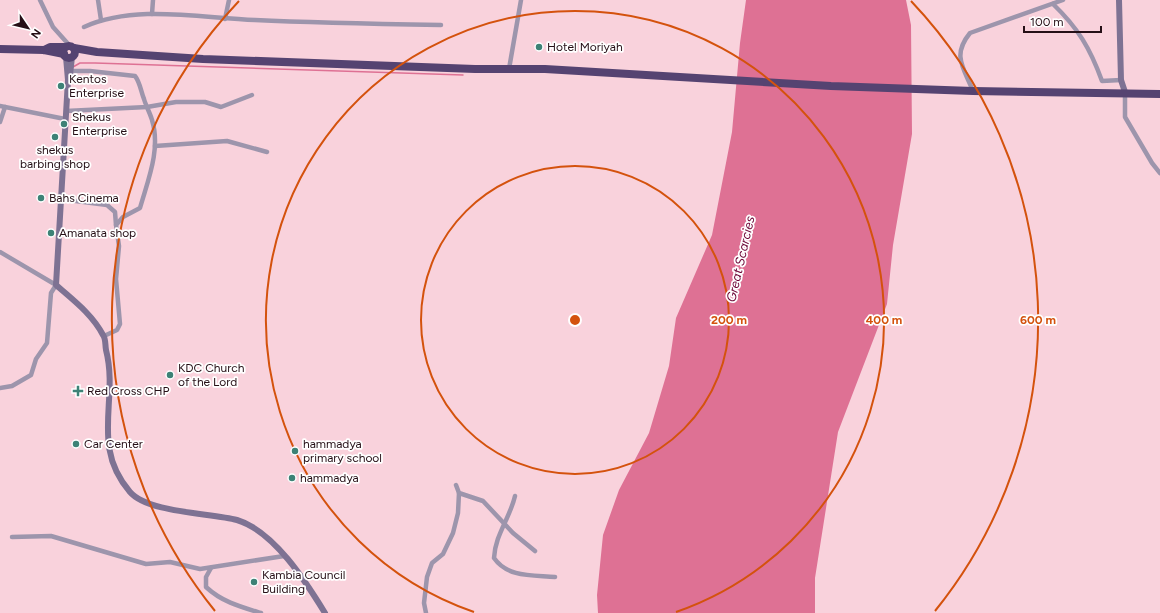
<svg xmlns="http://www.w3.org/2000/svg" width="1160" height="613" font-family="Figtree,sans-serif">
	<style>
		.water { fill: #de7194 }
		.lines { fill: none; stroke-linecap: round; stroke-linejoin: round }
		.stream { stroke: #de7194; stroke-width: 1.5 }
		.street { stroke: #9d95ac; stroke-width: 4.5 }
		.secondary { stroke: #7e7293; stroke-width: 6 }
		.highway { stroke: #554371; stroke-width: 8 }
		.ring { fill: none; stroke: #d4520d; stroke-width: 2 }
		.poi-dot { fill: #3d8276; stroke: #fff; stroke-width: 1.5 }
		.labels { text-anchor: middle; stroke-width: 3.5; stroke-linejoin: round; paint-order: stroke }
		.poi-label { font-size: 12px; fill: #250f16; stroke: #fff; text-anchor: start }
		.water-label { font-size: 13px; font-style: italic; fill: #6c0435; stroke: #fff }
		.centre { fill: #d4520d; stroke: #fff; stroke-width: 2 }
		.ring-label { font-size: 12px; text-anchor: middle; font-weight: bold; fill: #d4520d; stroke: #fff; stroke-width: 3.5; stroke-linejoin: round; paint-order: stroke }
	</style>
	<rect width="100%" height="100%" fill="#f9d2dc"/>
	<path class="water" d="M746,0H906L911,25L912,134L893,245L887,304L838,432L815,578V613H598L597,595L603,535L619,490L649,433L669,366L676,318L712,235L732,132L740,43Z"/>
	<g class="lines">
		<path class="stream" d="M73,67L80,63H95L463,75"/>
		<g class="street">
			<path d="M40,0L53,27L70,46"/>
			<path d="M98,0L101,20"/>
			<path d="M1053,4C1078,28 1090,48 1102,81L1121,80"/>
			<path d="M152,14L153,0"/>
			<path d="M225,19L229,0"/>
			<path d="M84,27C136,4 200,18 255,20C317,23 379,24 441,25"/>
			<path d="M509,69L521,0"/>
			<path d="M71,71H90L135,76C140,82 141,92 144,99C146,106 150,113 152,120C161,149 148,180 140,208L123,217L116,225L119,246L116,279L120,324L117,330L104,336"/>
			<path d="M973,91C963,67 952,55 970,33L1063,0"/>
			<path d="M1125,92V117L1152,163L1160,173"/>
			<path d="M0,106L65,119"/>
			<path d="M66,111L147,107L176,102H205L221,107L252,95"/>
			<path d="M0,122L5,107"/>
			<path d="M155,146L227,141L267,152"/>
			<path d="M60,199L107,205L115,212L116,225"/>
			<path d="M0,252L56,285L51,293L47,343L36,359L31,375L12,386L0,388"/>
			<path d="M456,485L459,493L483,501L513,533L535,551"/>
			<path d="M515,496C510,518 495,535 494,558C508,578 533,575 555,577"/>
			<path d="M12,537L51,536L146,564L170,562L200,569L284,556"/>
			<path d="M211,568L206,577V587C222,602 241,607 261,613"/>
			<path d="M426,613L424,603L427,577L432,563L443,554L453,533L458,513L459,493"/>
		</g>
		<g class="secondary">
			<path d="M1119,0L1121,80L1125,92"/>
			<path d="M66,57L68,80L56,285C73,300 92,314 103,335C106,339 105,345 106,350C119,400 90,446 130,492C148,513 211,513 237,520C274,531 306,582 325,613"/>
			<path d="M68,80L70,75L72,57"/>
		</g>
		<g class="highway">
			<circle cx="69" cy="52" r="6"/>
			<path d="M74,48L97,52L203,59L475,69H545L831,86L973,91L1160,94"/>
			<path d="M0,49L44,50L64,54"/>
			<path d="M44,50L50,47H65"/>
		</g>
	</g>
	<g class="ring">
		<circle cx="575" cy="320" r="154"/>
		<path d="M474 612A309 309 0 1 1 676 612"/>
		<path d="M215 611A463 463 0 0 1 239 1M911 1A463 463 0 0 1 935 611"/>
	</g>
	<g class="poi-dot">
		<circle cx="539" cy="47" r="4"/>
		<circle cx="61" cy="86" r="4"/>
		<circle cx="64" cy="124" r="4"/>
		<circle cx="55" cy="137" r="4"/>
		<circle cx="41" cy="198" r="4"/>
		<circle cx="51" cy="233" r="4"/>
		<circle cx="170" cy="375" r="4"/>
		<path d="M76 385h4v4h4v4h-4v4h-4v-4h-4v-4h4z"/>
		<circle cx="76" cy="444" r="4"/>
		<circle cx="295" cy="451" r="4"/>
		<circle cx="292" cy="478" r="4"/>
		<circle cx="254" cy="582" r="4"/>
	</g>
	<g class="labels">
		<g class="poi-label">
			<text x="547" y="51">Hotel Moriyah</text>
			<text x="69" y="83">Kentos<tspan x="69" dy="14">Enterprise</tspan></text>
			<text x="72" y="121">Shekus<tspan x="72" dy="14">Enterprise</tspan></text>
			<text x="55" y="154" text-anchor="middle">shekus<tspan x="55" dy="14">barbing shop</tspan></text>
			<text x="49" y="202">Bahs Cinema</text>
			<text x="59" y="237">Amanata shop</text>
			<text x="178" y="372">KDC Church<tspan x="178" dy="14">of the Lord</tspan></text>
			<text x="87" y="395">Red Cross CHP</text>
			<text x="84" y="448">Car Center</text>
			<text x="303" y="448">hammadya<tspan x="303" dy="14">primary school</tspan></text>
			<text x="300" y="482">hammadya</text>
			<text x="262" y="579">Kambia Council<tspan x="262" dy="14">Building</tspan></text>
		</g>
		<g class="water-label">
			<text transform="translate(740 259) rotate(-77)" y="5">Great Scarcies</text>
		</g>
	</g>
	<circle cx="575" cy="320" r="6" class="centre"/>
	<g class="ring-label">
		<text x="729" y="324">200 m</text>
		<text x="884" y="324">400 m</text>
		<text x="1038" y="324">600 m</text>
	</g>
	<g transform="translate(28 28) rotate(125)" stroke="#ffffff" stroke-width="3" paint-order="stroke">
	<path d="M0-3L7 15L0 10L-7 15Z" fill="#250f16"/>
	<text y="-6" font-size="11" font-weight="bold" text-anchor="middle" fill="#250f16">N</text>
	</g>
	<path d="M1024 26v6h77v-6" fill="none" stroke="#250f16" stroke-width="2"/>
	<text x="1030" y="26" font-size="12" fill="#250f16" stroke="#ffffff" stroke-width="3" paint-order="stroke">100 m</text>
</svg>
